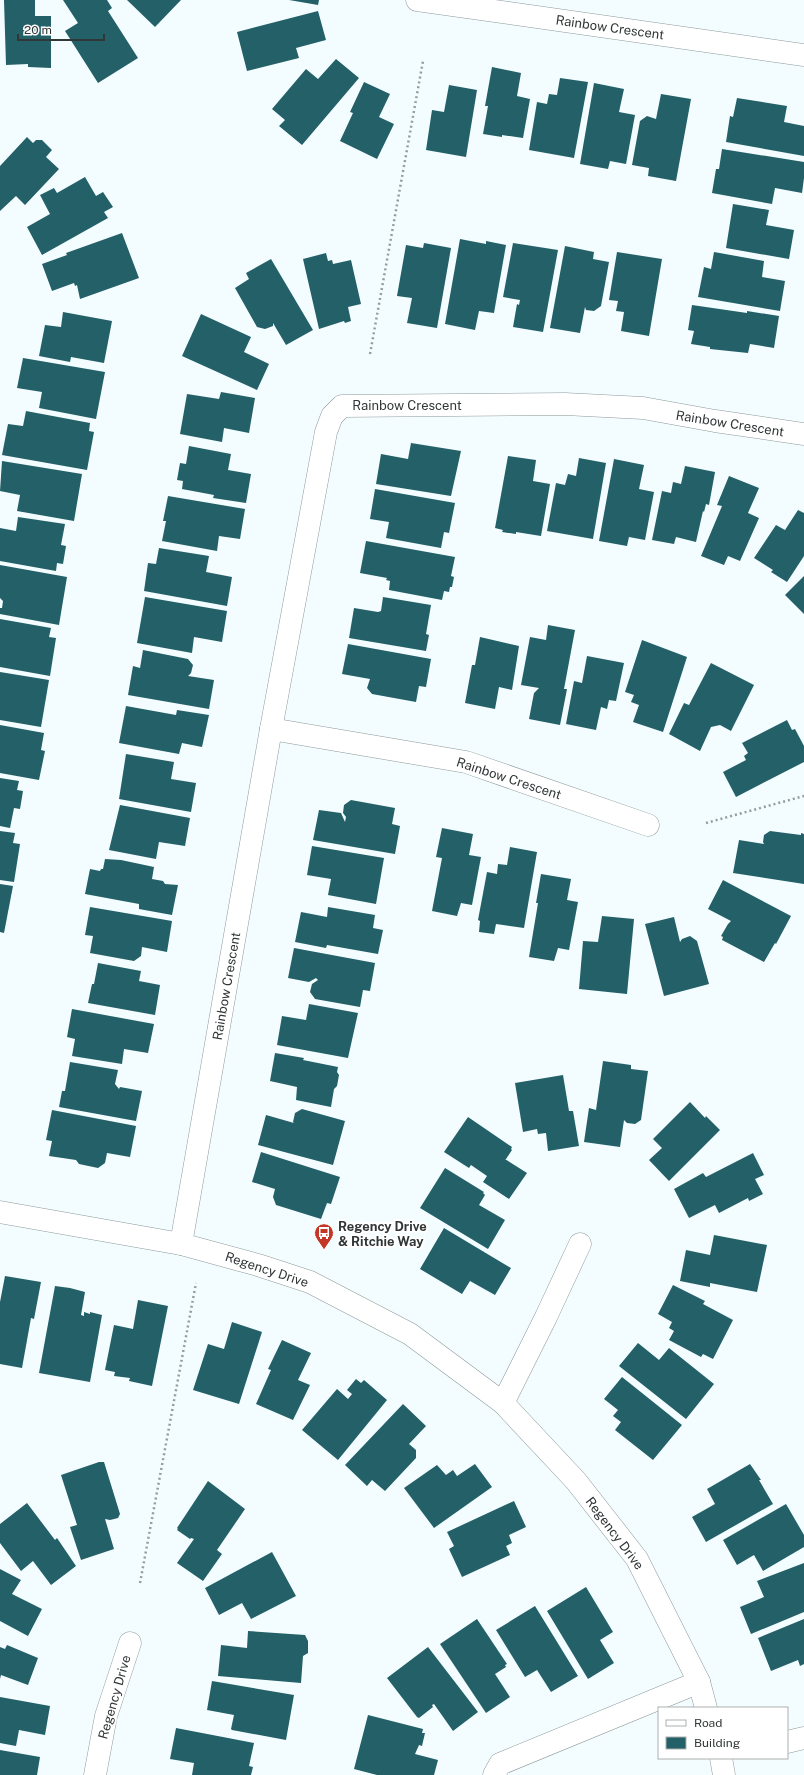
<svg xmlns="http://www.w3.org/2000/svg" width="804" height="1775" font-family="'Public Sans',sans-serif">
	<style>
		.building { fill: #236068 }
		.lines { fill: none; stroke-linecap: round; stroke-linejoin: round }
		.street-casing { stroke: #8e9a9b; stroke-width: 23 }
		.secondary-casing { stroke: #8e9a9b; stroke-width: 23 }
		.path { stroke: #949c9d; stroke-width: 2.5; stroke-dasharray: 2 3; stroke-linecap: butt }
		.street { stroke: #fff; stroke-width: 22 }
		.secondary { stroke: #fff; stroke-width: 22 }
		.labels { text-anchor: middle; stroke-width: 4; stroke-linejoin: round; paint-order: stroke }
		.street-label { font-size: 13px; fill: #313637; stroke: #fff }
		.poi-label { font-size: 13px; font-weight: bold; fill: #313637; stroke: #fff; text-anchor: start }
	</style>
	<rect width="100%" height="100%" fill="#f3fdff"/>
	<g class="building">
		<path d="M4,0H35V16H51V68L28,67V64L6,65Z"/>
		<path d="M63,0H107L112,8L108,11L138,58L98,83L65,31L78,23Z"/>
		<path d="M127,0H181L155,27Z"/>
		<path d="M289,0H319L318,5Z"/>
		<path d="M318,11L326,40L296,48L299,58L247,71L237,32Z"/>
		<path d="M336,59L359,78L302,145L279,126L285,120L272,109L306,69L318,79Z"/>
		<path d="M492,67L521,73L517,96L530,99L523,138L502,135V137L483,134L488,106H485Z"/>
		<path d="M560,78L588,82L574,158L529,150L537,102L547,104L549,94L557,95Z"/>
		<path d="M364,82L390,94L379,117L394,124L377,159L340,141L353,113L350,112Z"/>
		<path d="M594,83L624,89L619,112L635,115L626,164L610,161L608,169L580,164Z"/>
		<path d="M449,85L477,90L466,157L426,150L432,110L444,112Z"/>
		<path d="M661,94L691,99L676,181L648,176L649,168L632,165L640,121L647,116L656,119Z"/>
		<path d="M737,98L787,106L784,122L804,126V156L726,142L730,116L733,117Z"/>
		<path d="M27,137L33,143L36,140H42L52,150L46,157L59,169L25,205L16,196L0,211V166Z"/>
		<path d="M722,149L804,162V178L802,193L775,188L772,204L712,193L716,169H719Z"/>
		<path d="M85,177L96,196L103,192L113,207L104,212L108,218L42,255L27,227L50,214L40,195L54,188L57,193Z"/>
		<path d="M733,204L769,210L766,225L794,230L789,259L726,248Z"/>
		<path d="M122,233L139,278L80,299L77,285L75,286L74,283L52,291L42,264L67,255L66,253Z"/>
		<path d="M460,239L486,244V241L506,245L494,313L479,311L475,330L445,324Z"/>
		<path d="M424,243L451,248L437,328L407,323L412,298L397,296L406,245L423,248Z"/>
		<path d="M513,243L558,250L543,332L513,327L517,304L519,305L520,300L503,297Z"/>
		<path d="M565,246L594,252L593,259L609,262L601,306L594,311L586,310L585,307L580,333L550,328Z"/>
		<path d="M617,252L662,259L649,336L621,331L624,312L616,311L618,301L609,300Z"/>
		<path d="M714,252L764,261L762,277L785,281L780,311L698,297L704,267L711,269Z"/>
		<path d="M326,253L328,261L332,260L333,264L351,260L361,304L348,307L351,321L345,323L344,321L319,329L303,259Z"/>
		<path d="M271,259L313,330L286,345L273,323V326L265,329L257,327L235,288L249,279L246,273Z"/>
		<path d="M692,305L747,313V311L779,316L774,348L750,344L748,353L710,349V347L691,344L694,331L688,330Z"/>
		<path d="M63,312L112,321L104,363L71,357L70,362L39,356L45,325L61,327Z"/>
		<path d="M201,314L251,337L244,352L269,364L257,390L182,356Z"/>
		<path d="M23,358L105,372L96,419L39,408L42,392L17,388Z"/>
		<path d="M221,392L255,398L249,433L224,428L222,442L180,434L187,394L219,399Z"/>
		<path d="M26,411L90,423L89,431L94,432L87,470L2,455L8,424L23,426Z"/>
		<path d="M411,443L461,451L451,496L376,484L381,454L408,459Z"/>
		<path d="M189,446L231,454L228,470L251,474L246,503L213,498L214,495L182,489L183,481L177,480L180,463L186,464Z"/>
		<path d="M508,456L536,460L533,481L550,484L541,536L516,532V534L502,532L503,530L495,528Z"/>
		<path d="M579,458L606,463L593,539L547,531L556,483L565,485L568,474L576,476Z"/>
		<path d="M614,459L644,465L639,489L654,492L645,540L629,537L627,546L599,541Z"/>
		<path d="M2,461L82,474L74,521L17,511L20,495L0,491Z"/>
		<path d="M685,466L715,472L709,505L706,504L704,512L703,511L696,542L676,537L674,544L652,540L662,491L671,493L673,482L681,484Z"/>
		<path d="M729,476L759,488L748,513L759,518L740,561L728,556L724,565L701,556L722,506L717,505Z"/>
		<path d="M375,489L455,503L449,533L444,532L441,548L386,538L389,522L370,519Z"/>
		<path d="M168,496L245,509L240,539L219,536L217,551L162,541L166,521H163Z"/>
		<path d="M798,510L804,513V556L787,582L771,572L773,570L754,558L776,525L785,530Z"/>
		<path d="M18,517L65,524L61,545L66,546L63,564L57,563L56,571L0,561V528L16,531Z"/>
		<path d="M366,541L455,557L451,576L454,577L452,587H450L449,592L444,591L442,600L389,590L390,581L386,580L387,578L360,573Z"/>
		<path d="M159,548L209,556L206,572L232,577L227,606L144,591L148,563L156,564Z"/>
		<path d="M0,565L67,577L59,625L0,614V608H2L3,601L0,598Z"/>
		<path d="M804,576V614L785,595Z"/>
		<path d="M145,597L227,611L222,642L194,637L192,653L137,643Z"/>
		<path d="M383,597L431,605L426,634L429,635L426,651L349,638L354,608L378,612L381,611Z"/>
		<path d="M0,619L51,628L49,637L56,638L50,676L0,667Z"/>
		<path d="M548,625L575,630L564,689H567L560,725L529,719L534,693L539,688L521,685L530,637L546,640Z"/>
		<path d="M480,637L519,646L512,690L499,687L495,709L465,703L472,665H475Z"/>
		<path d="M642,640L687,657L663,732L633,722L639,705L631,702L634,695L625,692Z"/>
		<path d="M348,644L431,659L426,687L419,686L416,702L372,694L367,688L370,679L342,674Z"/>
		<path d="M143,650L188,659L193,665L191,673L188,676L214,680L209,709L128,695L133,666L140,668Z"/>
		<path d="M587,656L624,663L616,701L609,700L607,709L601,707L596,730L566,724L574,681L582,683Z"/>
		<path d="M711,663L754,685L731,731L720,725L711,727L700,751L669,734L684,703L689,705Z"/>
		<path d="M0,672L49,680L41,727L0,720Z"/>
		<path d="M126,706L176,715L177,710L209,715L202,747L182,743L179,754L119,743Z"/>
		<path d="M787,720L792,730L795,729L804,746V762L736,797L723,772L746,760L744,756L748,753L742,743Z"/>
		<path d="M0,725L44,733L41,750L45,751L39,780L0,773Z"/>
		<path d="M126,754L174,762L171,779L196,783L191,812L119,799Z"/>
		<path d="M0,778L19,781L17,790L23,791L20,809L14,808L10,828L0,826Z"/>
		<path d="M351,800L395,808L392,824L400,826L395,854L313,840L319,810L341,813L345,822L346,817L343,813L344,805Z"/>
		<path d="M120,805L190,818L185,846L159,842L156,859L109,850Z"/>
		<path d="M442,828L473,834L469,855L481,857L472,905L461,903L457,916L432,911L442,858L436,857Z"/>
		<path d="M0,831L15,833L13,843L20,844L14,882L0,880Z"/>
		<path d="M770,831L801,835V833L804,834V884L733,873L739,840L764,844L763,842L764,835Z"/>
		<path d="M312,846L384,858L376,904L328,895L331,879L307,875Z"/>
		<path d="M510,847L537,852L524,928L496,924L494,934L479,932L480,921L478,920L487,872L497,874L498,864L507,865Z"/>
		<path d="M105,859L121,860L154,867L152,879L163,881L165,884L178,885L172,915L139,909V904L85,894L90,869L100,871L101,869H103Z"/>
		<path d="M541,874L571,879L567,900L578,902L569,950L558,948L554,961L529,957L538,903H536Z"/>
		<path d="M723,880L791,916L776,944L775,943L764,962L722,940L723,937L721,936L728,924L731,921L708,909Z"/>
		<path d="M0,884L13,886L4,933L0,932Z"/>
		<path d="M90,907L172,921L167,952L142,947L141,956L134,961L90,953L93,936L85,935Z"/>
		<path d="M328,907L375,915L373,928L383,930L378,954L327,945L326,948L295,942L301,912L327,917Z"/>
		<path d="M602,916L634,919L627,994L579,989L583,941L598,942Z"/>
		<path d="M674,917L680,942L682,939L690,936L697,941L709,984L664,996L645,924Z"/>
		<path d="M294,948L375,963L370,991L363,990L360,1007L315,999L310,992L312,984L318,980L316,978L309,982L288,978Z"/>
		<path d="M98,963L141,971L139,981L160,985L155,1015L88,1003L92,984H94Z"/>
		<path d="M309,1004L358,1013L348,1058L277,1045L282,1016L306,1020Z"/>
		<path d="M72,1009L154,1024L148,1053L124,1049L122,1064L72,1056L75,1039L67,1037Z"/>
		<path d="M275,1053L304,1058L303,1060L338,1067L337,1072L339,1075L337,1086L334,1089L331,1107L296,1100L297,1087L270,1081Z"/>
		<path d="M603,1061L631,1065V1069L648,1071L641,1120L635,1124L627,1123L624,1120L620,1147L584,1142L589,1108L596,1110Z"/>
		<path d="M70,1062L118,1070L115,1084L119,1089L120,1087L142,1091L136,1121L59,1107L62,1091H65Z"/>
		<path d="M563,1075L569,1111H573L579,1146L548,1151L546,1133L538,1134L537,1129L523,1132L515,1083Z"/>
		<path d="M690,1102L705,1118L706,1116L720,1130L669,1181L649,1160L662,1148L653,1139Z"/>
		<path d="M302,1109L345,1121L333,1165L258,1145L266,1115L294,1123L293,1122L295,1113Z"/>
		<path d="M52,1110L136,1126L130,1157L107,1153L105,1163L98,1168L79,1164L76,1160L49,1156L52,1141L46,1140Z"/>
		<path d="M468,1117L512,1147L511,1149L512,1150L506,1159H505L527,1173L509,1199L483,1182L487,1176L471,1165L469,1168L444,1152Z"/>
		<path d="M261,1152L340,1177L331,1204L327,1203L321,1219L276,1205L273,1197L275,1189L252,1182Z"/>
		<path d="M753,1153L764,1175L755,1179L763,1194L749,1201L748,1198L719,1213L715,1205L689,1218L674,1189L703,1173L706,1177Z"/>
		<path d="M445,1168L484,1192L483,1193L485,1195L479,1205L505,1220L488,1249L420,1208Z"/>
		<path d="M444,1228L511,1268L495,1295L470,1281L462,1294L420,1269Z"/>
		<path d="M714,1235L767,1245L757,1292L710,1283V1287L680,1281L686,1250L710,1255Z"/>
		<path d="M5,1276L41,1282L34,1319L31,1318L22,1368L0,1364V1302Z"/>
		<path d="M673,1285L705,1301L703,1304L733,1320L713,1359L703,1354L701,1357L669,1340L674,1331L669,1328L672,1322L658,1314Z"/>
		<path d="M55,1286L70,1288L85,1292L81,1315L84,1316V1312L90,1314V1312L102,1315L90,1382L39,1373Z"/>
		<path d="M138,1300L168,1306L152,1386L129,1381L130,1378L114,1376L115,1372L105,1370L114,1325L133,1329Z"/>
		<path d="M232,1322L262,1332L239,1404L193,1390L208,1344L224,1349Z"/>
		<path d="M282,1340L311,1353L298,1380L310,1385L293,1420L256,1404L271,1370L268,1369Z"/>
		<path d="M638,1343L659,1360L669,1348L714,1384L686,1419L619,1366Z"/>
		<path d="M622,1377L682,1425L653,1460L615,1430L621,1422L613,1416L618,1410L604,1399Z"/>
		<path d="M356,1379L361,1383L364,1380L387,1400L338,1460L302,1430L337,1389L348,1399L352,1394L347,1390Z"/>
		<path d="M403,1404L426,1426L409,1444L416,1450V1458L385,1491L372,1480L367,1486L345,1465Z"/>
		<path d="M99,1462H104L120,1514L118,1518L110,1520L105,1519L114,1549L81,1560L70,1527L77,1525L61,1475Z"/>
		<path d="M475,1464L492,1487L434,1528L404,1488L437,1465L446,1475L453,1470L457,1476Z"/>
		<path d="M750,1464L761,1480H759L773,1504L706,1542L692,1517L715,1504L707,1489Z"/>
		<path d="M208,1481L245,1509L217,1550L222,1554L203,1581L177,1563L194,1539L191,1538L190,1539L177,1530L178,1529L177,1528Z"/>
		<path d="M514,1501L526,1527L509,1535L512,1543L506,1546L510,1555L462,1577L449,1549L454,1546L447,1532Z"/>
		<path d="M27,1503L55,1540L57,1538L76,1566L51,1585L33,1561L21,1571L0,1543V1524Z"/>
		<path d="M786,1504L804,1535V1547L763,1571L754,1555L737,1565L723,1540Z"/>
		<path d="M272,1552L296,1596L251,1619L242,1603L219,1615L205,1588Z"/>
		<path d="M804,1563V1612L751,1634L740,1607L764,1597L757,1581Z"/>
		<path d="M0,1569L21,1580L12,1594L42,1609L28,1636L0,1621Z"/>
		<path d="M586,1587L613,1632L600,1640L614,1663L588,1679L547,1611Z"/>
		<path d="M535,1606L578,1676L551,1692L537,1670L525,1677L496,1630Z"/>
		<path d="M477,1619L507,1664L505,1665L506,1667L495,1674L510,1697L486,1713L440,1644Z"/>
		<path d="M804,1619V1664L800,1666L798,1660L771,1671L758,1638Z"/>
		<path d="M248,1631L305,1635L308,1641V1653L303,1656L301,1683L218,1676L221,1645L247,1648Z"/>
		<path d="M7,1645L38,1658L28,1685L1,1675L0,1679V1647L5,1649Z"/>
		<path d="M428,1647L478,1712L453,1731L434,1704L432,1705L433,1707L419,1718L417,1717L387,1678Z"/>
		<path d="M212,1681L294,1695L286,1740L232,1730L231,1729L234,1715L207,1710Z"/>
		<path d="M0,1697L50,1706L45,1735L19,1730L16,1746L0,1743Z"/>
		<path d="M368,1715L423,1729L422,1733H425L422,1746L419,1745L415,1754L438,1760L434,1775H377L354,1769Z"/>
		<path d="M176,1728L254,1743L249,1766L253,1767L251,1775H192L194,1763L170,1759Z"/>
		<path d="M0,1750L40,1757L37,1775H0Z"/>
	</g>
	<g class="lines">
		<defs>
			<g id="street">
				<path d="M417,0L804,55"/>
				<path d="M271,729L466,762L648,825"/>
				<path d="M181,1244L271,729L326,432L332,416L342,406L565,404L643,408L715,421L804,434"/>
				<path d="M503,1403L546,1317L580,1244"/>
				<path d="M95,1775L106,1716L130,1643"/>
				<path d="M494,1775L500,1764L699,1682"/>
			</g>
			<g id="secondary">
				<path d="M0,1212L181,1244L258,1265L310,1282L410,1334L503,1403L576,1481L637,1559L699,1682L706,1708"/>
				<path d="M787,1742L804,1738"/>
				<path d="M721,1758L724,1775"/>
			</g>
		</defs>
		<use href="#street" class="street-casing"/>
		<use href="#secondary" class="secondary-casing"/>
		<g class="path">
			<path d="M370,354L423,61"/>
			<path d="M706,823L804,796"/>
			<path d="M140,1583L196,1283"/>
		</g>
		<use href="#street" class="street"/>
		<use href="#secondary" class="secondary"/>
	</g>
	<defs>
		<symbol id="bus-pin" viewBox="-11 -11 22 30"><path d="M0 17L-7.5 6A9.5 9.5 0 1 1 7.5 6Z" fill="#c33726" stroke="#fff"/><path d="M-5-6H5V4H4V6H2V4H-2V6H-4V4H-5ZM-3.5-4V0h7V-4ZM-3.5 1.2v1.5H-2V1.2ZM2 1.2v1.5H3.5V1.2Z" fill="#fff"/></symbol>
	</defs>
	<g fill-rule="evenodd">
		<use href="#bus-pin" x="313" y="1222" width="22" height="30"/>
	</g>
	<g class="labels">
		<g class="street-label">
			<text transform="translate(610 27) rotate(8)" y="5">Rainbow Crescent</text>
			<text x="407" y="410">Rainbow Crescent</text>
			<text transform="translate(730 423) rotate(9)" y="5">Rainbow Crescent</text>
			<text transform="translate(509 778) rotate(18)" y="5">Rainbow Crescent</text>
			<text transform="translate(226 986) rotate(-80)" y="5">Rainbow Crescent</text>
			<text transform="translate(267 1269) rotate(18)" y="5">Regency Drive</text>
			<text transform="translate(615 1533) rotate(53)" y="5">Regency Drive</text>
			<text transform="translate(114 1697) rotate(-74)" y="5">Regency Drive</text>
		</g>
		<g class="poi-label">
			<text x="338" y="1231">Regency Drive<tspan x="338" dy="15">&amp; Ritchie Way</tspan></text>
		</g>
	</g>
	<rect x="658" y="1707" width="130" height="52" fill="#ffffff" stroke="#adafaf"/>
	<rect x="666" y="1720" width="20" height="6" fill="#ffffff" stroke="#adafaf"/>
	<text x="694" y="1727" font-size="12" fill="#313637">Road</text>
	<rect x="666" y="1737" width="20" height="12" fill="#236068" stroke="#adafaf"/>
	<text x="694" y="1747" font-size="12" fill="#313637">Building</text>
	<path d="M18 34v6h86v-6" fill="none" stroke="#313637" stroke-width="2"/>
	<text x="24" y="34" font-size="12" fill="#313637" stroke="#ffffff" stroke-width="3" paint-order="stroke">20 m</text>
</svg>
